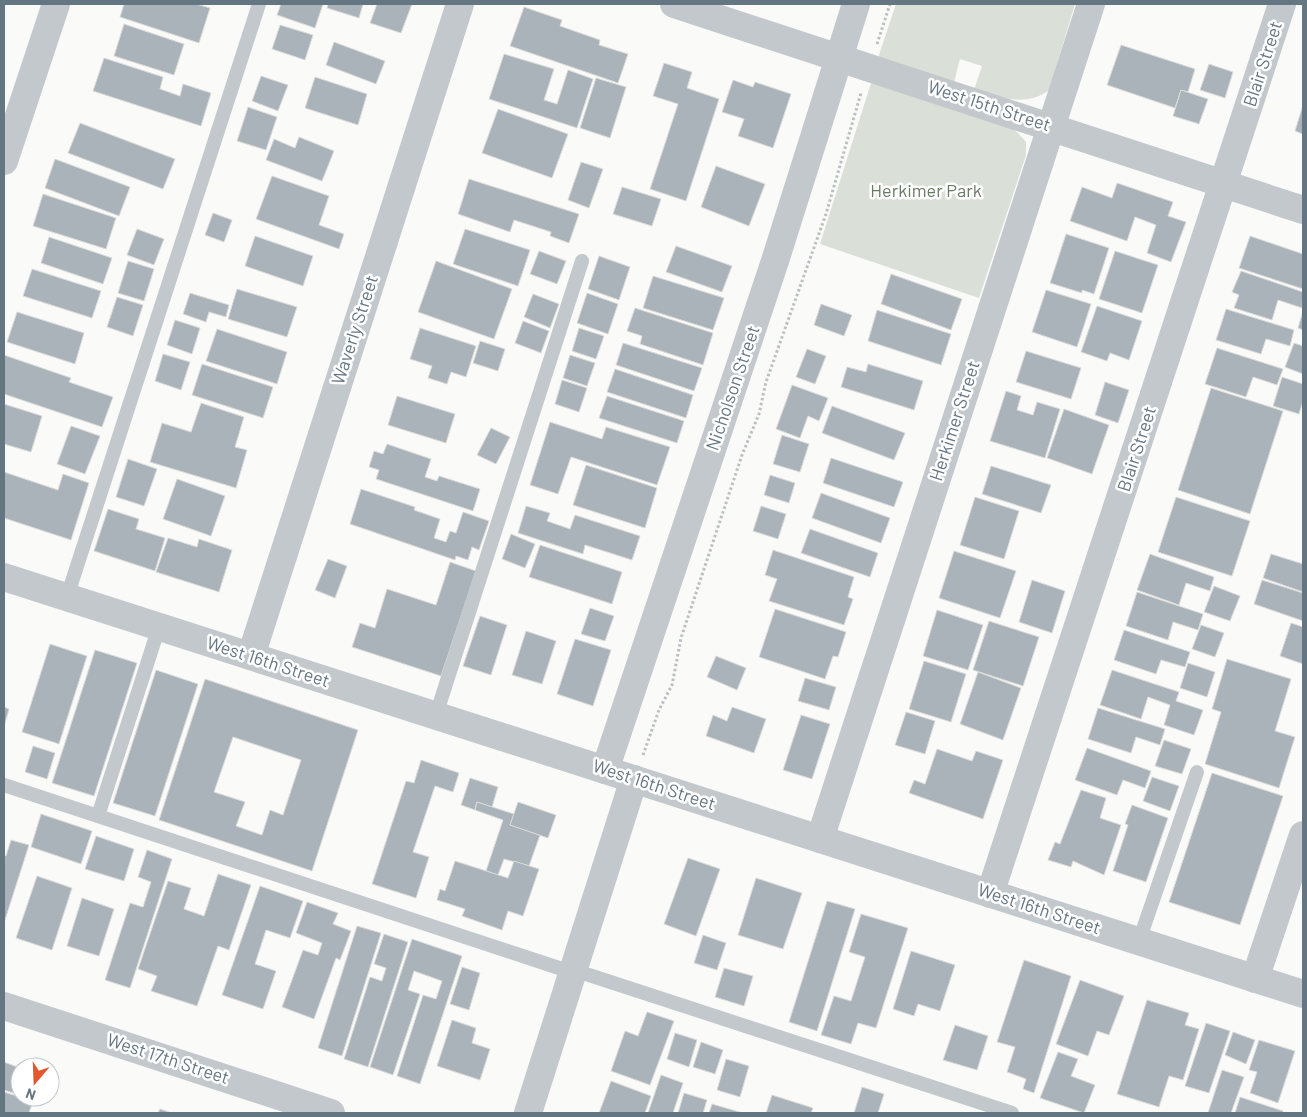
<svg xmlns="http://www.w3.org/2000/svg" width="1307" height="1117" font-family="Barlow,sans-serif">
	<style>
		.green { fill: #dadfd7 }
		.building { fill: #aab3b9; stroke: #dcdcda; fill-rule: evenodd }
		.lines { fill: none; stroke-linecap: round; stroke-linejoin: round }
		.path { stroke: #bbbfc2; stroke-width: 3; stroke-dasharray: 2.5 2.5; stroke-linecap: butt }
		.service { stroke: #c3c8cc; stroke-width: 14 }
		.minor { stroke: #c3c8cc; stroke-width: 28 }
		.labels { text-anchor: middle; stroke-width: 5; stroke-linejoin: round; paint-order: stroke }
		.street-label { font-size: 18px; fill: #657683; stroke: #fff }
		.park-label { font-size: 18px; fill: #687a64; stroke: #fff }
	</style>
	<rect width="100%" height="100%" fill="#fafaf8"/>
	<g class="green">
		<path d="M896,4H1075L1049,90C1027,107 999,98 974,90L982,66L960,59L954,83L878,58Z"/>
		<path d="M872,80L1008,127L1017,132L1026,142V155L979,298L820,244Z"/>
	</g>
	<g class="building">
		<path d="M124,4H196L210,8L199,43L120,17Z"/>
		<path d="M281,4H323L315,28L277,15Z"/>
		<path d="M328,4H363L359,18L327,8Z"/>
		<path d="M377,4H412L401,33L370,23Z"/>
		<path d="M524,7L562,20L560,26L600,40L599,45L628,54L618,83L510,46Z"/>
		<path d="M124,24L184,44L174,75L114,56Z"/>
		<path d="M280,25L313,35L305,60L272,49Z"/>
		<path d="M334,42L385,61L376,84L326,65Z"/>
		<path d="M1121,45L1195,69L1188,92L1181,90L1175,108L1107,85Z"/>
		<path d="M504,54L554,69L544,100L557,104L568,70L593,79L577,128L489,99Z"/>
		<path d="M104,58L163,77L160,89L180,96L183,84L211,93L201,126L93,91Z"/>
		<path d="M664,63L692,72L687,88L719,99L686,201L650,189L678,104L653,96Z"/>
		<path d="M1209,64L1233,72L1225,98L1200,90Z"/>
		<path d="M261,76L288,85L278,111L252,101Z"/>
		<path d="M315,77L367,94L358,125L305,108Z"/>
		<path d="M596,78L626,87L610,138L580,128Z"/>
		<path d="M733,80L753,87L755,82L791,94L773,148L738,136L744,119L722,112Z"/>
		<path d="M1181,90L1208,99L1199,124L1173,116Z"/>
		<path d="M1303,105V134L1295,131Z"/>
		<path d="M248,107L277,117L266,150L237,141Z"/>
		<path d="M498,109L568,134L552,178L482,153Z"/>
		<path d="M80,123L175,159L163,189L68,153Z"/>
		<path d="M299,137L334,151L322,181L266,160L274,139L295,148Z"/>
		<path d="M55,159L130,187L119,216L45,188Z"/>
		<path d="M581,162L603,169L589,208L568,200Z"/>
		<path d="M716,166L765,184L749,226L701,207Z"/>
		<path d="M272,176L329,196L319,225L344,234L339,249L256,219Z"/>
		<path d="M469,179L579,214L569,243L550,236L551,232L514,220L510,232L458,214Z"/>
		<path d="M1117,183L1173,202L1168,216L1186,222L1171,262L1147,253L1156,225L1135,217L1127,241L1070,221L1082,187L1112,198Z"/>
		<path d="M622,187L661,199L652,226L613,214Z"/>
		<path d="M43,194L116,218L106,249L33,226Z"/>
		<path d="M213,213L232,220L224,242L205,235Z"/>
		<path d="M137,229L164,239L154,265L127,255Z"/>
		<path d="M465,229L530,250L518,286L453,264Z"/>
		<path d="M1066,234L1109,248L1094,294L1082,290V293L1050,283Z"/>
		<path d="M255,236L313,256L303,286L245,266Z"/>
		<path d="M1250,236L1303,254V289L1239,268Z"/>
		<path d="M49,237L112,258L103,284L41,263Z"/>
		<path d="M676,246L732,266L722,292L666,272Z"/>
		<path d="M539,251L566,261L557,284L530,274Z"/>
		<path d="M1115,251L1158,265L1142,313L1099,299Z"/>
		<path d="M599,256L630,267L619,300L588,289Z"/>
		<path d="M128,261L154,269L144,301L118,293Z"/>
		<path d="M436,261L512,289L494,339L418,312Z"/>
		<path d="M32,269L101,291L92,318L23,296Z"/>
		<path d="M1241,271L1303,292L1302,308L1278,300L1272,320L1234,308L1239,295L1232,292Z"/>
		<path d="M891,274L962,299L951,330L881,304Z"/>
		<path d="M653,276L724,298L713,330L643,308Z"/>
		<path d="M237,289L297,307L287,337L228,319Z"/>
		<path d="M1046,290L1091,304L1077,347L1032,332Z"/>
		<path d="M190,293L229,305L226,317L209,312L206,322L183,314Z"/>
		<path d="M587,293L618,304L608,334L577,323Z"/>
		<path d="M533,294L559,304L550,328L524,317Z"/>
		<path d="M117,297L143,305L133,336L107,327Z"/>
		<path d="M821,304L852,315L844,336L814,325Z"/>
		<path d="M1097,306L1142,321L1129,360L1110,353L1107,361L1081,352Z"/>
		<path d="M635,308L713,333L703,365L640,344L642,336L627,331Z"/>
		<path d="M1226,309L1294,330L1290,346L1266,339L1261,354L1216,340Z"/>
		<path d="M877,310L951,334L941,365L868,341Z"/>
		<path d="M1303,311V330L1298,328Z"/>
		<path d="M17,312L84,333L75,364L7,342Z"/>
		<path d="M175,320L200,328L192,354L167,345Z"/>
		<path d="M523,321L549,331L541,353L515,343Z"/>
		<path d="M420,328L476,346L466,377L451,372L447,384L428,378L432,366L410,359Z"/>
		<path d="M579,328L604,336L596,359L572,351Z"/>
		<path d="M217,329L287,352L277,384L206,361Z"/>
		<path d="M480,341L505,349L498,371L473,363Z"/>
		<path d="M623,343L702,368L694,391L616,365Z"/>
		<path d="M1294,343L1303,346V374L1285,367Z"/>
		<path d="M1217,348L1283,369L1277,385L1253,377L1246,397L1205,384Z"/>
		<path d="M807,349L826,356L815,384L796,377Z"/>
		<path d="M1026,351L1081,368L1071,399L1016,382Z"/>
		<path d="M163,354L190,362L181,390L155,381Z"/>
		<path d="M4,355L71,378L69,382L113,397L102,427L4,394Z"/>
		<path d="M570,355L595,363L587,386L563,378Z"/>
		<path d="M202,364L273,387L263,418L192,395Z"/>
		<path d="M868,364L923,381L914,410L841,387L847,367L866,372Z"/>
		<path d="M615,369L693,395L686,418L607,392Z"/>
		<path d="M1282,377L1303,384V401L1299,414L1273,406Z"/>
		<path d="M562,380L587,388L579,412L555,404Z"/>
		<path d="M1105,382L1129,390L1118,423L1095,415Z"/>
		<path d="M792,385L828,398L819,421L808,416L800,438L776,429Z"/>
		<path d="M1211,388L1283,411L1250,514L1178,490Z"/>
		<path d="M1006,391L1021,396L1017,410L1033,415L1037,402L1060,409L1045,458L990,441Z"/>
		<path d="M397,396L455,414L446,443L388,425Z"/>
		<path d="M607,396L684,421L677,443L599,418Z"/>
		<path d="M201,403L244,417L235,447L247,450L236,488L150,462L162,423L191,432Z"/>
		<path d="M4,404L42,416L31,452L4,444Z"/>
		<path d="M832,406L905,433L894,460L822,433Z"/>
		<path d="M1064,409L1109,425L1092,474L1047,458Z"/>
		<path d="M550,422L602,439L606,427L670,447L657,485L571,457L558,494L530,485Z"/>
		<path d="M71,426L100,436L85,474L57,464Z"/>
		<path d="M491,428L510,437L496,464L477,455Z"/>
		<path d="M782,435L809,444L800,472L773,464Z"/>
		<path d="M387,444L431,459L425,477L437,481L439,476L480,489L473,511L376,479L379,470L369,467L374,451L383,454Z"/>
		<path d="M831,458L903,482L894,507L823,483Z"/>
		<path d="M128,459L157,469L144,506L116,497Z"/>
		<path d="M586,465L657,488L645,528L573,505Z"/>
		<path d="M991,466L1051,485L1041,513L982,494Z"/>
		<path d="M4,472L58,490L63,474L89,483L71,540L4,518Z"/>
		<path d="M770,475L795,483L789,503L764,495Z"/>
		<path d="M177,479L225,496L211,536L163,519Z"/>
		<path d="M361,489L415,507L414,510L440,519L434,538L446,542L450,531L456,533L463,512L489,521L479,550L472,547L468,560L456,556L455,560L350,524Z"/>
		<path d="M821,493L890,518L881,543L812,518Z"/>
		<path d="M975,497L1019,511L1004,559L960,545Z"/>
		<path d="M1176,497L1250,521L1232,576L1158,552Z"/>
		<path d="M526,506L550,513L547,521L570,529L575,515L640,536L632,560L585,545L583,554L518,533Z"/>
		<path d="M761,506L786,514L778,539L753,531Z"/>
		<path d="M108,509L139,519L136,529L165,538L155,571L94,551Z"/>
		<path d="M810,529L878,553L870,577L801,553Z"/>
		<path d="M511,534L535,544L525,568L502,559Z"/>
		<path d="M168,538L197,547L199,539L232,550L219,592L156,572Z"/>
		<path d="M540,545L622,572L612,604L529,577Z"/>
		<path d="M773,550L854,577L848,597L853,599L844,625L769,601L777,579L765,575Z"/>
		<path d="M954,551L1016,571L1000,618L939,598Z"/>
		<path d="M1150,554L1214,577L1210,591L1186,583L1179,605L1137,590Z"/>
		<path d="M1271,554L1303,564V592L1263,578Z"/>
		<path d="M328,559L347,566L335,598L315,590Z"/>
		<path d="M450,562L476,571L441,676L352,647L360,623L375,628L387,589L436,605Z"/>
		<path d="M1032,580L1065,591L1052,633L1019,622Z"/>
		<path d="M1262,580L1303,593V621L1254,604Z"/>
		<path d="M1214,586L1240,596L1230,621L1204,612Z"/>
		<path d="M1137,592L1203,614L1198,630L1173,622L1168,640L1126,626Z"/>
		<path d="M590,608L614,616L605,641L581,634Z"/>
		<path d="M775,609L846,632L838,657L833,656L825,679L759,657Z"/>
		<path d="M937,610L983,625L968,670L923,656Z"/>
		<path d="M480,616L507,625L491,675L463,666Z"/>
		<path d="M989,621L1039,637L1023,686L973,670Z"/>
		<path d="M1291,623L1303,627V664L1280,656Z"/>
		<path d="M1201,625L1224,633L1215,657L1192,649Z"/>
		<path d="M1124,630L1190,652L1185,667L1161,660L1156,674L1114,660Z"/>
		<path d="M526,631L556,641L542,684L512,675Z"/>
		<path d="M575,639L611,650L593,706L557,694Z"/>
		<path d="M50,644L87,656L59,744L22,732Z"/>
		<path d="M95,650L137,663L94,796L52,783Z"/>
		<path d="M716,656L746,668L737,690L707,677Z"/>
		<path d="M1227,659L1291,679L1275,731L1295,737L1279,788L1205,764L1221,712L1212,709Z"/>
		<path d="M924,661L966,674L951,722L909,709Z"/>
		<path d="M1188,663L1215,672L1207,697L1180,688Z"/>
		<path d="M156,670L198,684L155,816L113,803Z"/>
		<path d="M1112,670L1179,692L1176,701L1203,710L1194,735L1164,725L1170,705L1148,697L1141,719L1100,705Z"/>
		<path d="M978,672L1021,688L1003,740L960,724Z"/>
		<path d="M805,678L836,687L829,710L798,701Z"/>
		<path d="M205,679L358,730L312,871L159,820ZM233,737L301,760L283,815L270,810L262,835L236,826L245,802L214,792Z"/>
		<path d="M4,707L9,709L4,727Z"/>
		<path d="M732,707L766,719L754,753L706,736L713,715L727,721Z"/>
		<path d="M1098,708L1165,729L1160,745L1136,737L1131,753L1088,739Z"/>
		<path d="M906,712L935,721L925,754L895,745Z"/>
		<path d="M801,715L830,724L812,779L783,770Z"/>
		<path d="M1164,740L1191,749L1182,774L1155,766Z"/>
		<path d="M33,746L55,753L47,779L25,772Z"/>
		<path d="M1087,748L1151,771L1145,788L1123,780L1117,795L1075,780Z"/>
		<path d="M937,749L972,761L976,751L1003,760L983,819L909,793L914,780L925,784Z"/>
		<path d="M421,760L459,773L453,792L435,786L413,852L429,857L416,898L372,884L406,781L414,783Z"/>
		<path d="M1212,773L1283,796L1240,925L1169,902Z"/>
		<path d="M1152,777L1179,786L1170,811L1143,801Z"/>
		<path d="M470,778L498,787L492,807L477,802L475,810L461,805Z"/>
		<path d="M1081,790L1106,798L1100,818L1121,825L1104,875L1073,861L1071,867L1048,860L1055,842L1060,844Z"/>
		<path d="M477,802L514,814L510,825L540,835L529,866L504,859L498,875L486,871L503,820L475,810Z"/>
		<path d="M518,802L556,815L548,838L510,825Z"/>
		<path d="M1132,805L1168,818L1146,882L1113,871L1128,825L1125,824Z"/>
		<path d="M41,814L92,831L81,864L31,847Z"/>
		<path d="M96,836L134,849L124,881L85,869Z"/>
		<path d="M11,840L29,845L4,923V855L6,856Z"/>
		<path d="M147,850L172,859L130,988L105,980L130,903L143,907L151,882L138,877Z"/>
		<path d="M688,858L720,869L696,936L664,924Z"/>
		<path d="M455,861L508,878L514,861L539,869L523,916L508,911L502,930L462,916L465,909L437,900L440,889L445,891Z"/>
		<path d="M218,874L251,885L229,950L218,946L197,1006L151,991L157,976L138,969L168,881L191,888L184,909L204,916Z"/>
		<path d="M37,876L72,888L52,950L16,938Z"/>
		<path d="M756,878L802,893L783,949L738,935Z"/>
		<path d="M260,886L303,901L290,938L266,930L255,964L276,971L263,1009L222,995Z"/>
		<path d="M82,898L114,909L99,956L67,946Z"/>
		<path d="M827,901L855,909L817,1031L789,1022Z"/>
		<path d="M307,902L338,913L333,924L351,931L340,960L336,958L314,1019L282,1007L303,950L318,955L322,943L296,933Z"/>
		<path d="M861,914L908,928L876,1028L858,1023L851,1044L821,1035L834,996L851,1001L865,957L849,952Z"/>
		<path d="M357,926L381,933L342,1056L318,1048Z"/>
		<path d="M384,934L408,942L368,1067L344,1059L370,977L382,981L386,968L374,964Z"/>
		<path d="M703,935L726,943L717,970L694,963Z"/>
		<path d="M412,939L462,956L420,1084L397,1076L423,995L436,999L442,981L414,971L408,990L420,994L393,1075L370,1067Z"/>
		<path d="M911,951L955,965L940,1011L918,1004L914,1016L893,1009Z"/>
		<path d="M1024,960L1071,976L1034,1093L1023,1089L1026,1079L1007,1072L1015,1047L997,1042Z"/>
		<path d="M462,967L480,973L469,1010L450,1004Z"/>
		<path d="M724,968L753,976L744,1006L715,997Z"/>
		<path d="M1080,980L1124,996L1109,1035L1097,1031L1088,1056L1056,1044Z"/>
		<path d="M1147,1000L1189,1013L1185,1025L1199,1029L1183,1080L1169,1076L1159,1107L1117,1094Z"/>
		<path d="M647,1012L674,1021L650,1085L611,1071L625,1031L638,1036Z"/>
		<path d="M452,1020L476,1028L472,1043L490,1049L480,1080L437,1066Z"/>
		<path d="M1206,1023L1230,1031L1209,1093L1185,1086Z"/>
		<path d="M955,1025L988,1036L977,1070L943,1060Z"/>
		<path d="M1233,1032L1255,1040L1246,1064L1225,1055Z"/>
		<path d="M675,1033L697,1040L689,1067L667,1059Z"/>
		<path d="M1259,1040L1295,1051L1278,1103L1250,1093L1257,1072L1249,1070Z"/>
		<path d="M701,1042L723,1050L715,1074L693,1067Z"/>
		<path d="M1058,1052L1078,1059L1071,1076L1095,1085L1084,1113L1040,1098Z"/>
		<path d="M726,1059L749,1066L740,1097L717,1090Z"/>
		<path d="M4,1062L20,1068V1095L4,1090Z"/>
		<path d="M1222,1070L1244,1077L1231,1113H1208Z"/>
		<path d="M661,1075L683,1083L673,1113H648Z"/>
		<path d="M611,1081L651,1096L645,1113H599Z"/>
		<path d="M862,1087L884,1094L878,1113H854Z"/>
		<path d="M4,1092L33,1101L29,1113H4Z"/>
		<path d="M684,1093L707,1100L703,1113H678Z"/>
		<path d="M772,1095L813,1108L811,1113H766Z"/>
		<path d="M1240,1097L1283,1111V1113H1235Z"/>
		<path d="M712,1104L743,1113H709Z"/>
		<path d="M160,1109L172,1113H158Z"/>
	</g>
	<g class="lines">
		<g class="path">
			<path d="M877,44L890,4"/>
			<path d="M643,755L659,710L672,685L681,638L742,455L759,414L766,382L826,214L861,93"/>
		</g>
		<g class="service">
			<path d="M67,597L259,4"/>
			<path d="M436,715L582,261"/>
			<path d="M4,785L559,968L589,975L1012,1113"/>
			<path d="M98,816L159,627"/>
			<path d="M1139,941L1197,772"/>
		</g>
		<g class="minor">
			<path d="M674,4L1303,210"/>
			<path d="M4,161L56,4"/>
			<path d="M4,577L1303,994"/>
			<path d="M251,656L460,4"/>
			<path d="M605,770L775,261L856,4"/>
			<path d="M820,839L1091,4"/>
			<path d="M990,894L1282,4"/>
			<path d="M1255,979L1303,835"/>
			<path d="M4,1006L331,1113"/>
			<path d="M528,1113L634,779"/>
		</g>
	</g>
	<g class="labels">
		<g class="street-label">
			<text transform="translate(1263 64) rotate(-72)" y="6">Blair Street</text>
			<text transform="translate(989 106) rotate(18)" y="6">West 15th Street</text>
			<text transform="translate(355 330) rotate(-72)" y="6">Waverly Street</text>
			<text transform="translate(733 388) rotate(-71)" y="6">Nicholson Street</text>
			<text transform="translate(955 421) rotate(-72)" y="6">Herkimer Street</text>
			<text transform="translate(1137 449) rotate(-72)" y="6">Blair Street</text>
			<text transform="translate(268 662) rotate(18)" y="6">West 16th Street</text>
			<text transform="translate(654 785) rotate(18)" y="6">West 16th Street</text>
			<text transform="translate(1039 909) rotate(18)" y="6">West 16th Street</text>
			<text transform="translate(168 1059) rotate(18)" y="6">West 17th Street</text>
		</g>
		<g class="park-label">
			<text x="926" y="197">Herkimer Park</text>
		</g>
	</g>
	<rect width="1307" height="1117" fill="none" stroke="#657683" stroke-width="10"/>
	<g transform="translate(35 1082) rotate(199)"><circle r="24" fill="#ffffff" stroke="#c1c8cd"/>
	<path d="M0-4L9 19L0 12L-9 19Z" fill="#e4572e"/>
	<text y="-8" font-size="14" font-weight="bold" text-anchor="middle" fill="#657683">N</text>
	</g>
</svg>
